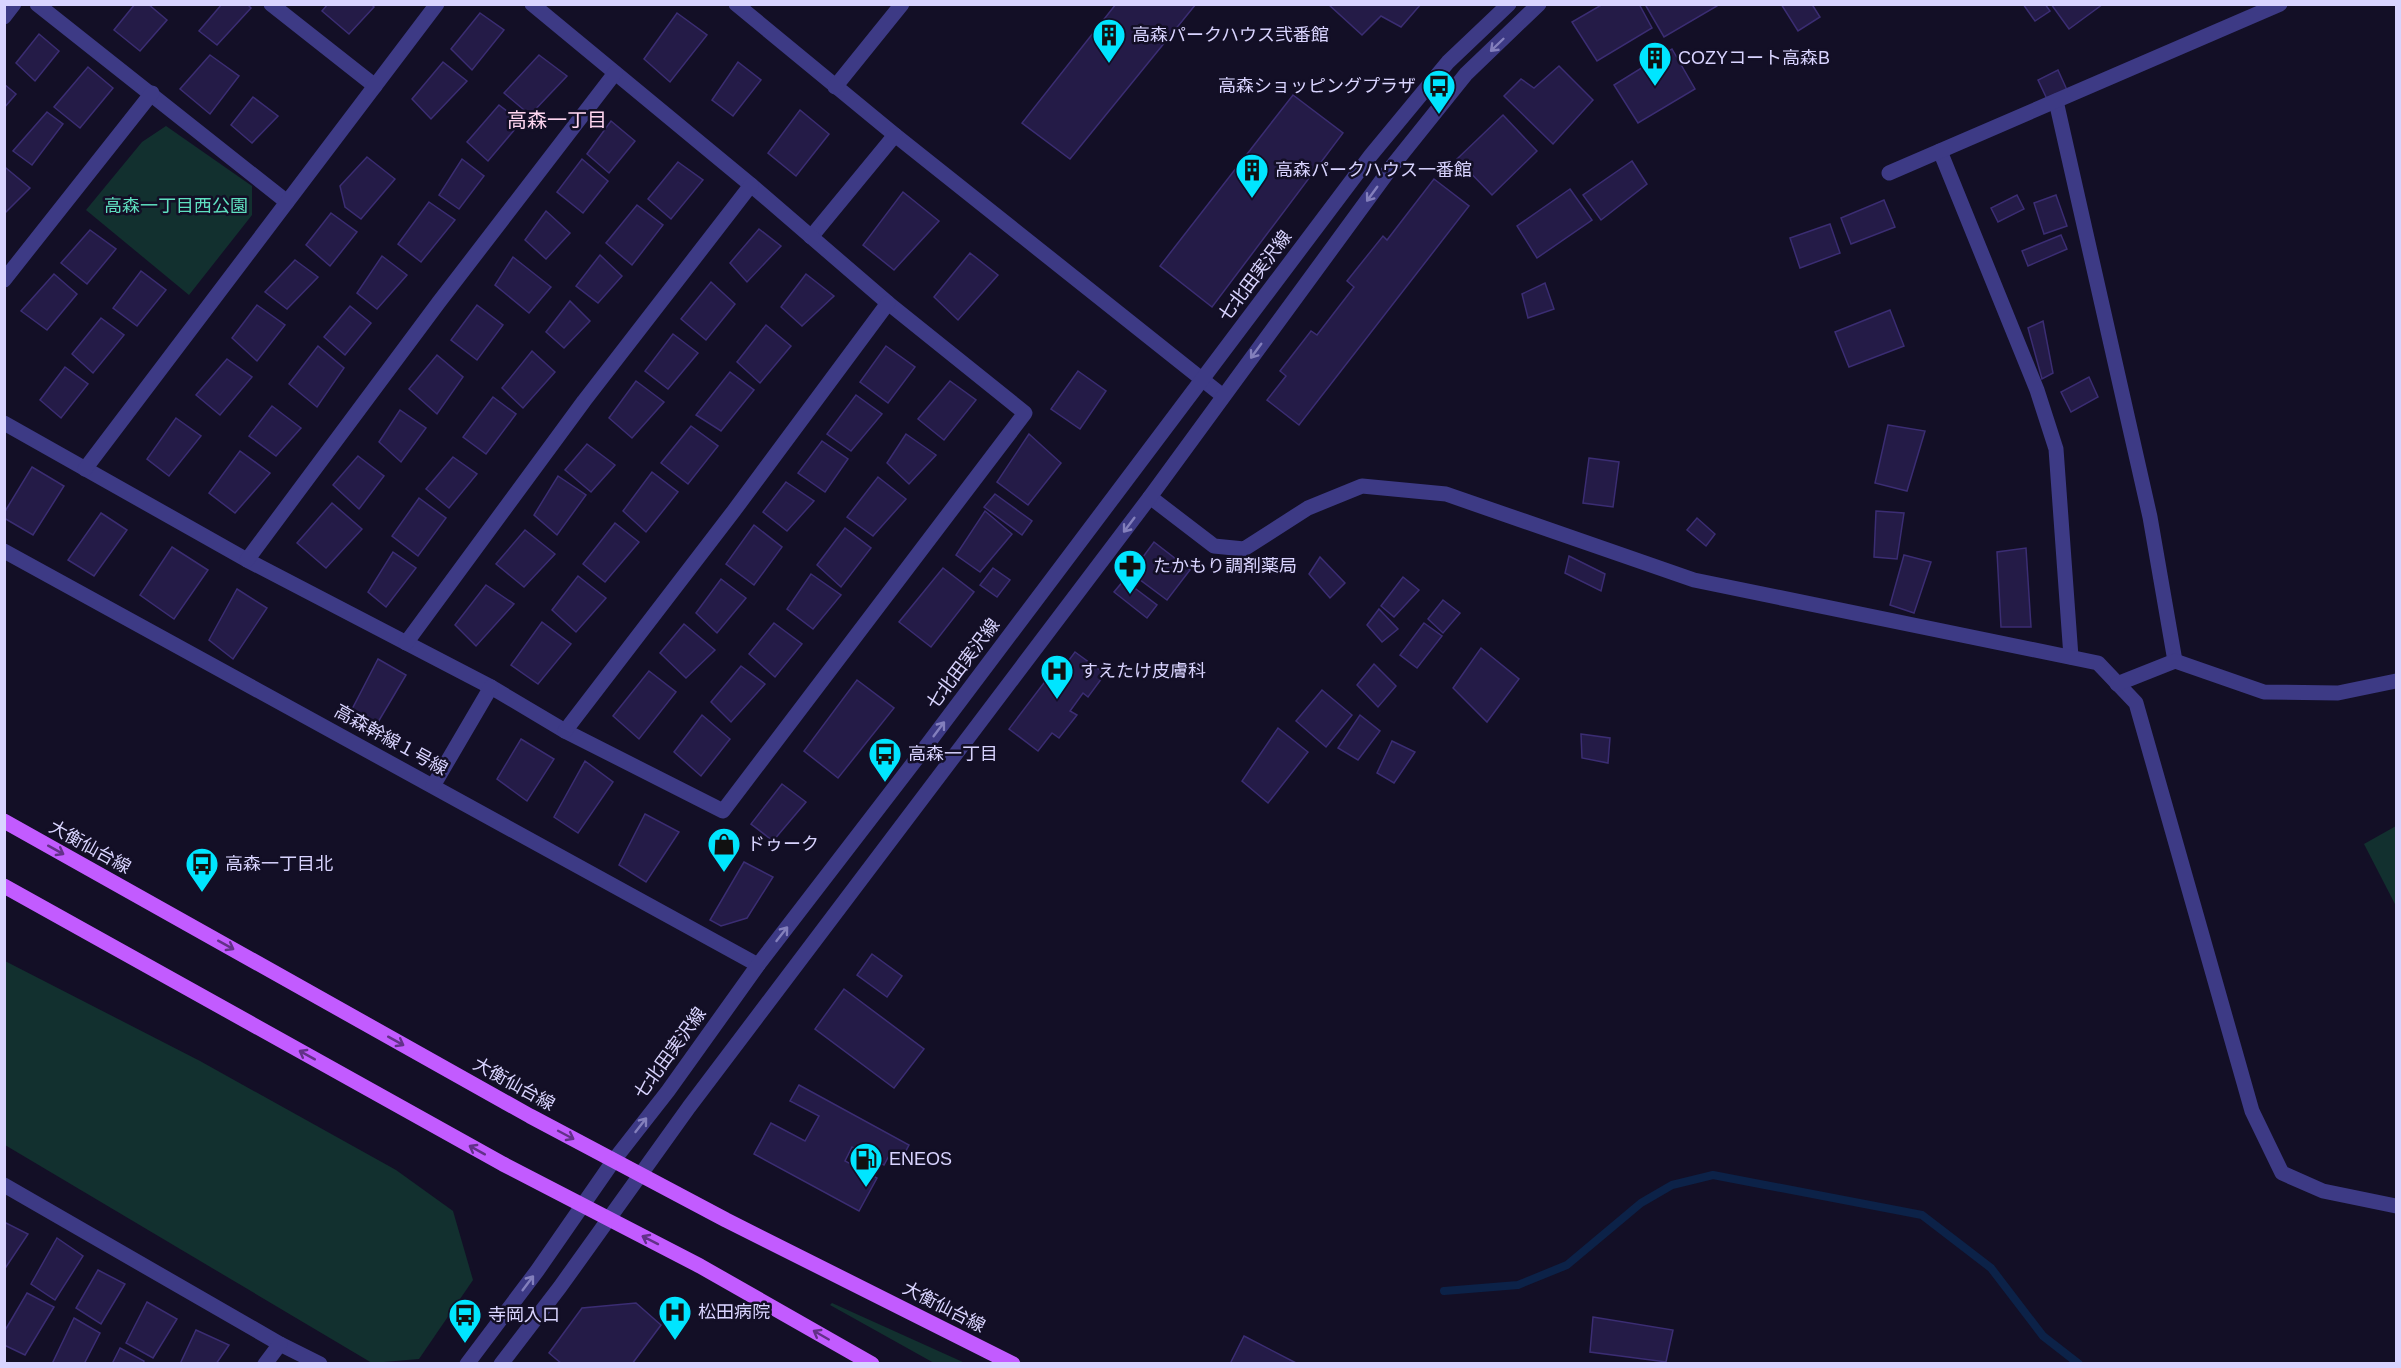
<svg xmlns="http://www.w3.org/2000/svg" width="2401" height="1368" font-family="Arial,'Noto Sans JP',sans-serif">
	<style>
		.green { fill: #12302f }
		.lines { fill: none; stroke-linecap: round; stroke-linejoin: round }
		.stream { stroke: #0c2248; stroke-width: 8 }
		.building { fill: #241b47; stroke: #3b2d73; stroke-width: 1.5 }
		.minor { stroke: #3d3a85; stroke-width: 15 }
		.major { stroke: #c25bff; stroke-width: 15 }
		.oneway { stroke: #837fbc }
		.oneway2 { stroke: #623188 }
		.labels { text-anchor: middle; stroke-width: 5; stroke-linejoin: round; paint-order: stroke }
		.poi-label { font-size: 18px; fill: #d9d4ff; stroke: #130f26; text-anchor: start }
		.park-label { font-size: 18px; fill: #5fe0c0; stroke: #130f26 }
		.street-label { font-size: 18px; fill: #d9d4ff; stroke: #130f26 }
		.neighbourhood-label { font-size: 20px; fill: #ffd6f0; stroke: #130f26 }
	</style>
	<rect width="100%" height="100%" fill="#130f26"/>
	<g class="green">
		<path d="M166,126L252,186V215L189,295L86,210L142,142Z"/>
		<path d="M2396,826V906L2364,844Z"/>
		<path d="M5,961L200,1061L396,1170L453,1211L473,1280L419,1359L372,1363L5,1145Z"/>
		<path d="M832,1303L965,1363H934L830,1305Z"/>
	</g>
	<g class="lines">
		<path class="stream" d="M1444,1291L1518,1285L1567,1265L1641,1203L1672,1185L1713,1175L1922,1215L1991,1268L2043,1336L2079,1364"/>
	</g>
	<g class="building">
		<path d="M135,4H148L167,20L140,51L114,30Z"/>
		<path d="M222,4H247L251,8L217,45L199,31Z"/>
		<path d="M328,4H371L374,7L349,34L322,11Z"/>
		<path d="M1116,4H1196L1070,159L1022,123Z"/>
		<path d="M1328,4H1421L1401,27L1381,16L1362,35Z"/>
		<path d="M1603,4H1639L1652,28L1597,61L1572,22Z"/>
		<path d="M1649,4H1716L1717,6L1664,37L1646,6Z"/>
		<path d="M1781,4H1815L1813,6L1820,17L1798,31Z"/>
		<path d="M2023,4H2045L2050,11L2035,21Z"/>
		<path d="M2051,4H2103L2069,29Z"/>
		<path d="M480,13L504,30L472,70L451,49Z"/>
		<path d="M677,13L707,35L670,82L644,59Z"/>
		<path d="M39,34L59,51L35,81L16,63Z"/>
		<path d="M1672,49L1695,89L1638,123L1614,85Z"/>
		<path d="M210,55L239,76L210,114L180,89Z"/>
		<path d="M539,55L567,76L530,115L504,93Z"/>
		<path d="M443,62L467,81L431,119L412,99Z"/>
		<path d="M738,62L761,80L733,116L712,100Z"/>
		<path d="M1559,66L1593,100L1553,144L1504,96L1521,79L1534,88Z"/>
		<path d="M88,67L113,88L80,128L54,107Z"/>
		<path d="M2058,70L2067,90L2047,99L2038,80Z"/>
		<path d="M4,84L16,94L4,108Z"/>
		<path d="M1293,95L1343,133L1212,307L1160,266Z"/>
		<path d="M253,97L278,116L252,143L231,125Z"/>
		<path d="M499,105L521,122L488,161L467,142Z"/>
		<path d="M800,110L829,134L796,176L768,153Z"/>
		<path d="M47,112L63,124L32,165L13,151Z"/>
		<path d="M1503,115L1537,151L1492,195L1457,159Z"/>
		<path d="M611,121L635,141L609,173L587,154Z"/>
		<path d="M367,157L395,179L361,219L345,207L340,186Z"/>
		<path d="M462,159L484,176L459,209L439,195Z"/>
		<path d="M582,159L608,181L583,213L557,192Z"/>
		<path d="M1632,161L1647,184L1601,220L1583,195Z"/>
		<path d="M678,162L703,180L671,219L648,199Z"/>
		<path d="M6,168L30,188L4,214V170Z"/>
		<path d="M1434,179L1469,206L1299,425L1267,400L1286,376L1280,371L1311,331L1317,335L1354,287L1347,281L1383,236L1387,240Z"/>
		<path d="M1570,189L1592,220L1537,258L1517,226Z"/>
		<path d="M903,192L939,221L894,270L863,245Z"/>
		<path d="M2017,195L2024,209L1998,222L1991,208Z"/>
		<path d="M2056,195L2067,226L2044,234L2034,203Z"/>
		<path d="M1884,200L1895,227L1851,244L1841,218Z"/>
		<path d="M429,202L455,220L421,262L398,244Z"/>
		<path d="M637,205L663,225L632,265L606,243Z"/>
		<path d="M546,211L570,233L546,259L525,240Z"/>
		<path d="M331,213L357,232L330,266L306,245Z"/>
		<path d="M1830,224L1840,253L1800,268L1790,238Z"/>
		<path d="M759,229L781,246L747,282L730,263Z"/>
		<path d="M90,230L116,249L87,284L61,263Z"/>
		<path d="M2061,235L2067,249L2028,266L2022,251Z"/>
		<path d="M970,253L998,275L958,320L934,297Z"/>
		<path d="M600,255L622,276L598,303L576,286Z"/>
		<path d="M382,256L407,275L377,309L357,293Z"/>
		<path d="M513,257L551,287L529,313L495,285Z"/>
		<path d="M295,260L318,277L287,309L265,292Z"/>
		<path d="M141,271L166,290L137,326L113,308Z"/>
		<path d="M54,274L77,294L47,330L21,311Z"/>
		<path d="M806,274L834,296L802,326L781,307Z"/>
		<path d="M711,282L735,304L706,340L681,319Z"/>
		<path d="M1545,283L1554,309L1528,318L1522,294Z"/>
		<path d="M570,301L590,321L564,348L546,332Z"/>
		<path d="M257,305L285,325L257,361L232,338Z"/>
		<path d="M477,305L503,325L477,360L451,340Z"/>
		<path d="M350,306L371,323L345,355L324,337Z"/>
		<path d="M1890,310L1904,346L1849,367L1835,332Z"/>
		<path d="M101,318L124,335L93,373L72,354Z"/>
		<path d="M2043,321L2053,373L2042,379L2028,328Z"/>
		<path d="M766,325L791,346L760,383L737,362Z"/>
		<path d="M673,334L698,353L668,389L645,371Z"/>
		<path d="M318,346L344,368L317,407L289,384Z"/>
		<path d="M886,346L915,367L888,403L860,382Z"/>
		<path d="M532,351L555,372L523,408L502,388Z"/>
		<path d="M437,355L463,377L437,414L409,389Z"/>
		<path d="M227,359L252,377L220,415L196,395Z"/>
		<path d="M65,367L88,384L61,418L40,400Z"/>
		<path d="M1078,371L1106,391L1080,429L1051,409Z"/>
		<path d="M730,372L754,390L721,431L696,415Z"/>
		<path d="M2089,377L2098,397L2071,412L2061,392Z"/>
		<path d="M636,381L664,402L632,438L609,418Z"/>
		<path d="M950,381L976,400L944,440L918,419Z"/>
		<path d="M856,395L882,414L851,451L827,434Z"/>
		<path d="M493,397L516,414L486,454L463,437Z"/>
		<path d="M272,406L301,428L276,456L249,436Z"/>
		<path d="M400,410L426,428L401,462L379,442Z"/>
		<path d="M176,418L201,436L169,476L147,459Z"/>
		<path d="M1888,425L1925,431L1907,491L1875,483Z"/>
		<path d="M691,426L718,446L688,484L661,463Z"/>
		<path d="M906,434L936,455L909,484L887,463Z"/>
		<path d="M1029,434L1061,463L1028,505L997,482Z"/>
		<path d="M822,441L848,459L825,492L798,473Z"/>
		<path d="M587,444L615,465L591,492L565,470Z"/>
		<path d="M240,451L270,473L235,513L209,493Z"/>
		<path d="M358,456L384,476L359,509L333,485Z"/>
		<path d="M453,457L477,474L449,508L426,489Z"/>
		<path d="M1589,458L1619,462L1613,507L1583,503Z"/>
		<path d="M32,467L64,486L33,535L4,518V513Z"/>
		<path d="M652,472L678,492L646,532L623,511Z"/>
		<path d="M558,476L586,495L557,535L534,515Z"/>
		<path d="M878,477L906,499L873,536L847,517Z"/>
		<path d="M786,482L814,501L787,531L763,512Z"/>
		<path d="M995,494L1032,521L1022,535L984,507Z"/>
		<path d="M419,498L446,518L418,556L392,536Z"/>
		<path d="M332,503L362,529L326,568L297,543Z"/>
		<path d="M985,511L1012,534L980,572L956,555Z"/>
		<path d="M1876,511L1904,513L1897,559L1874,557Z"/>
		<path d="M101,513L127,530L94,576L68,560Z"/>
		<path d="M1697,518L1715,534L1706,546L1687,530Z"/>
		<path d="M615,523L639,542L605,582L583,564Z"/>
		<path d="M754,525L782,547L754,585L726,564Z"/>
		<path d="M845,528L871,548L841,587L817,565Z"/>
		<path d="M525,530L555,554L524,587L496,564Z"/>
		<path d="M1154,542L1190,570L1167,600L1131,573Z"/>
		<path d="M172,547L208,570L174,619L140,595Z"/>
		<path d="M2026,548L2031,627H2001L1997,552Z"/>
		<path d="M393,552L416,568L386,607L368,592Z"/>
		<path d="M1904,555L1931,562L1914,613L1890,605Z"/>
		<path d="M1569,556L1605,574L1601,591L1565,573Z"/>
		<path d="M1320,557L1345,583L1330,598L1309,574Z"/>
		<path d="M943,568L974,592L931,647L899,622Z"/>
		<path d="M993,568L1010,580L997,597L980,585Z"/>
		<path d="M811,574L841,595L813,629L787,609Z"/>
		<path d="M578,576L606,598L576,632L552,610Z"/>
		<path d="M1403,577L1419,590L1394,617L1381,606Z"/>
		<path d="M721,579L746,598L717,633L696,613Z"/>
		<path d="M1124,580L1157,605L1147,618L1114,592Z"/>
		<path d="M486,585L514,604L476,646L455,625Z"/>
		<path d="M237,589L267,608L233,659L209,640Z"/>
		<path d="M1443,600L1460,613L1443,633L1428,619Z"/>
		<path d="M1379,609L1398,629L1382,642L1367,625Z"/>
		<path d="M542,622L571,644L538,684L511,665Z"/>
		<path d="M774,623L802,644L775,677L749,654Z"/>
		<path d="M1424,623L1442,636L1417,668L1400,655Z"/>
		<path d="M684,624L715,650L686,678L660,653Z"/>
		<path d="M1481,648L1519,679L1487,722L1453,688Z"/>
		<path d="M1075,652L1105,674L1088,697L1083,693L1070,711L1077,715L1059,738L1052,733L1038,751L1009,729L1056,667L1061,671Z"/>
		<path d="M378,659L406,675L374,729L348,717Z"/>
		<path d="M1374,664L1396,686L1378,707L1357,685Z"/>
		<path d="M741,666L765,684L731,722L711,702Z"/>
		<path d="M649,671L676,692L639,739L613,716Z"/>
		<path d="M857,680L894,708L838,778L804,751Z"/>
		<path d="M1322,690L1352,715L1326,747L1296,721Z"/>
		<path d="M702,715L730,739L701,776L674,752Z"/>
		<path d="M1360,715L1380,731L1358,760L1338,748Z"/>
		<path d="M1278,728L1308,752L1268,803L1242,781Z"/>
		<path d="M1581,734L1610,738L1608,763L1582,758Z"/>
		<path d="M521,739L554,759L527,801L497,779Z"/>
		<path d="M1392,741L1415,752L1394,783L1377,773Z"/>
		<path d="M585,761L613,782L578,833L554,817Z"/>
		<path d="M782,784L806,802L773,841L751,824Z"/>
		<path d="M645,814L679,832L646,882L619,865Z"/>
		<path d="M744,862L773,877L747,918L721,926L710,920Z"/>
		<path d="M872,954L902,976L887,997L857,975Z"/>
		<path d="M844,989L924,1049L894,1088L815,1029Z"/>
		<path d="M799,1085L909,1145L902,1158L891,1152L884,1165L852,1147L845,1161L877,1178L859,1211L754,1154L771,1123L805,1141L819,1116L790,1101Z"/>
		<path d="M4,1222L28,1234L4,1270Z"/>
		<path d="M57,1238L83,1256L55,1300L31,1284Z"/>
		<path d="M98,1270L125,1284L101,1324L76,1308Z"/>
		<path d="M27,1293L54,1307L25,1355L4,1345V1332Z"/>
		<path d="M147,1302L177,1319L153,1358L126,1343Z"/>
		<path d="M636,1303L661,1325L632,1364H562L549,1353L582,1308Z"/>
		<path d="M1593,1317L1673,1330L1666,1362L1590,1352Z"/>
		<path d="M74,1318L100,1333L84,1364H52Z"/>
		<path d="M196,1330L229,1345L216,1364H180Z"/>
		<path d="M1244,1336L1298,1364H1230Z"/>
		<path d="M120,1348L144,1361L143,1364H112Z"/>
	</g>
	<g class="lines">
		<g class="minor">
			<path d="M37,4L287,202"/>
			<path d="M271,4L375,86"/>
			<path d="M736,4L895,135L1223,396"/>
			<path d="M4,17L14,4"/>
			<path d="M835,87L902,4"/>
			<path d="M2056,101L2150,517L2175,661"/>
			<path d="M1940,151L2037,390L2056,449L2071,657"/>
			<path d="M1889,173L2280,4"/>
			<path d="M811,237L895,135"/>
			<path d="M4,280L152,93"/>
			<path d="M4,423L247,560L491,687L565,731L723,811L1025,413L888,303L751,185L532,4"/>
			<path d="M85,469L437,4"/>
			<path d="M1150,497L1214,546L1244,549L1308,508L1362,486L1446,494L1694,580L2098,663L2136,703L2252,1111L2282,1173L2323,1191L2396,1206"/>
			<path d="M4,551L758,965"/>
			<path d="M247,560L439,302L615,73"/>
			<path d="M406,643L584,401L751,185"/>
			<path d="M2117,684L2175,661L2264,692L2338,693L2396,681"/>
			<path d="M565,731L733,512L888,303"/>
			<path d="M433,786L491,687"/>
			<path d="M4,1185L280,1344L320,1364"/>
			<path d="M265,1364L280,1344"/>
			<path d="M467,1364L537,1271L614,1160L668,1091L758,965L921,753L1371,155L1448,62L1509,4"/>
			<path d="M501,1364L560,1287L689,1107L1150,497L1393,165L1466,74L1539,4"/>
		</g>
		<g class="major">
			<path d="M4,821L530,1116L726,1220L1013,1364"/>
			<path d="M4,886L503,1164L700,1266L872,1364"/>
		</g>
	</g>
	<defs><path id="oneway-shaft" d="M-6 0H5M1.5-3L5.5 0L1.5 3" fill="none" stroke-width="1.6" stroke-linecap="round" stroke-linejoin="round" transform="scale(1.5)"/></defs>
	<g class="oneway">
		<use href="#oneway-shaft" transform="translate(1497 45) rotate(136)"/>
		<use href="#oneway-shaft" transform="translate(1372 194) rotate(126)"/>
		<use href="#oneway-shaft" transform="translate(1256 351) rotate(126)"/>
		<use href="#oneway-shaft" transform="translate(1129 525) rotate(127)"/>
		<use href="#oneway-shaft" transform="translate(939 729) rotate(-53)"/>
		<use href="#oneway-shaft" transform="translate(782 934) rotate(-52)"/>
		<use href="#oneway-shaft" transform="translate(641 1125) rotate(-52)"/>
		<use href="#oneway-shaft" transform="translate(528 1283) rotate(-53)"/>
	</g>
	<g class="oneway2">
		<use href="#oneway-shaft" transform="translate(56 850) rotate(29)"/>
		<use href="#oneway-shaft" transform="translate(226 945) rotate(29)"/>
		<use href="#oneway-shaft" transform="translate(396 1041) rotate(29)"/>
		<use href="#oneway-shaft" transform="translate(307 1055) rotate(-151)"/>
		<use href="#oneway-shaft" transform="translate(566 1135) rotate(28)"/>
		<use href="#oneway-shaft" transform="translate(477 1150) rotate(-151)"/>
		<use href="#oneway-shaft" transform="translate(650 1240) rotate(-153)"/>
		<use href="#oneway-shaft" transform="translate(821 1335) rotate(-150)"/>
	</g>
	<defs>
		<symbol id="building-pin" viewBox="-11 -11 22 30"><path d="M0 17L-7.5 6A9.5 9.5 0 1 1 7.5 6Z" fill="#00e5ff" stroke="#130f26"/><path d="M-4-6H4V6H1V3H-1V6H-4ZM-2.5-4.3h1.7v1.8h-1.7ZM.8-4.3h1.7v1.8H.8ZM-2.5-1h1.7V.8h-1.7ZM.8-1h1.7V.8H.8Z" fill="#111"/></symbol>
		<symbol id="bus-pin" viewBox="-11 -11 22 30"><path d="M0 17L-7.5 6A9.5 9.5 0 1 1 7.5 6Z" fill="#00e5ff" stroke="#130f26"/><path d="M-5-6H5V4H4V6H2V4H-2V6H-4V4H-5ZM-3.5-4V0h7V-4ZM-3.5 1.2v1.5H-2V1.2ZM2 1.2v1.5H3.5V1.2Z" fill="#111"/></symbol>
		<symbol id="pharmacy-pin" viewBox="-11 -11 22 30"><path d="M0 17L-7.5 6A9.5 9.5 0 1 1 7.5 6Z" fill="#00e5ff" stroke="#130f26"/><path d="M-2-6h4v4h4v4h-4v4h-4v-4h-4v-4h4Z" fill="#111"/></symbol>
		<symbol id="hospital-pin" viewBox="-11 -11 22 30"><path d="M0 17L-7.5 6A9.5 9.5 0 1 1 7.5 6Z" fill="#00e5ff" stroke="#130f26"/><path d="M-5-5h3v3.5h4V-5h3V5h-3V1.5h-4V5h-3Z" fill="#111"/></symbol>
		<symbol id="shop-pin" viewBox="-11 -11 22 30"><path d="M0 17L-7.5 6A9.5 9.5 0 1 1 7.5 6Z" fill="#00e5ff" stroke="#130f26"/><path d="M-5-2.5h2.3a2.7 3.5 0 0 1 5.4 0H5L5.5 6h-11ZM-1.5-2.5h3a1.5 2.3 0 0 0-3 0Z" fill="#111"/></symbol>
		<symbol id="fuel-pin" viewBox="-11 -11 22 30"><path d="M0 17L-7.5 6A9.5 9.5 0 1 1 7.5 6Z" fill="#00e5ff" stroke="#130f26"/><path d="M-5.5-6h7V0h2V4h1.3V-2.5L3-4.5l.8-.8L6-3V5H2.5V1h-1V6h-7ZM-4.2-4.7v3.2H.2V-4.7Z" fill="#111"/></symbol>
	</defs>
	<g fill-rule="evenodd">
		<use href="#building-pin" x="1090" y="16" width="38" height="52"/>
		<use href="#building-pin" x="1636" y="39" width="38" height="52"/>
		<use href="#bus-pin" x="1420" y="67" width="38" height="52"/>
		<use href="#building-pin" x="1233" y="151" width="38" height="52"/>
		<use href="#pharmacy-pin" x="1111" y="547" width="38" height="52"/>
		<use href="#hospital-pin" x="1038" y="652" width="38" height="52"/>
		<use href="#bus-pin" x="866" y="735" width="38" height="52"/>
		<use href="#shop-pin" x="705" y="825" width="38" height="52"/>
		<use href="#bus-pin" x="183" y="845" width="38" height="52"/>
		<use href="#fuel-pin" x="847" y="1140" width="38" height="52"/>
		<use href="#hospital-pin" x="656" y="1293" width="38" height="52"/>
		<use href="#bus-pin" x="446" y="1296" width="38" height="52"/>
	</g>
	<g class="labels">
		<g class="poi-label">
			<text x="1132" y="41">高森パークハウス弐番館</text>
			<text x="1678" y="64">COZYコート高森B</text>
			<text x="1416" y="92" text-anchor="end">高森ショッピングプラザ</text>
			<text x="1275" y="176">高森パークハウス一番館</text>
			<text x="1153" y="572">たかもり調剤薬局</text>
			<text x="1080" y="677">すえたけ皮膚科</text>
			<text x="908" y="760">高森一丁目</text>
			<text x="747" y="850">ドゥーク</text>
			<text x="225" y="870">高森一丁目北</text>
			<text x="889" y="1165">ENEOS</text>
			<text x="698" y="1318">松田病院</text>
			<text x="488" y="1321">寺岡入口</text>
		</g>
		<g class="park-label">
			<text x="176" y="212">高森一丁目西公園</text>
		</g>
		<g class="street-label">
			<text transform="translate(1255 276) rotate(-53)" y="6">七北田実沢線</text>
			<text transform="translate(963 664) rotate(-53)" y="6">七北田実沢線</text>
			<text transform="translate(391 740) rotate(29)" y="6">高森幹線１号線</text>
			<text transform="translate(90 847) rotate(29)" y="6">大衡仙台線</text>
			<text transform="translate(670 1053) rotate(-54)" y="6">七北田実沢線</text>
			<text transform="translate(514 1084) rotate(29)" y="6">大衡仙台線</text>
			<text transform="translate(944 1307) rotate(27)" y="6">大衡仙台線</text>
		</g>
		<g class="neighbourhood-label">
			<text x="557" y="127">高森一丁目</text>
		</g>
	</g>
	<rect width="2401" height="1368" fill="none" stroke="#d9d4ff" stroke-width="12"/>
</svg>
